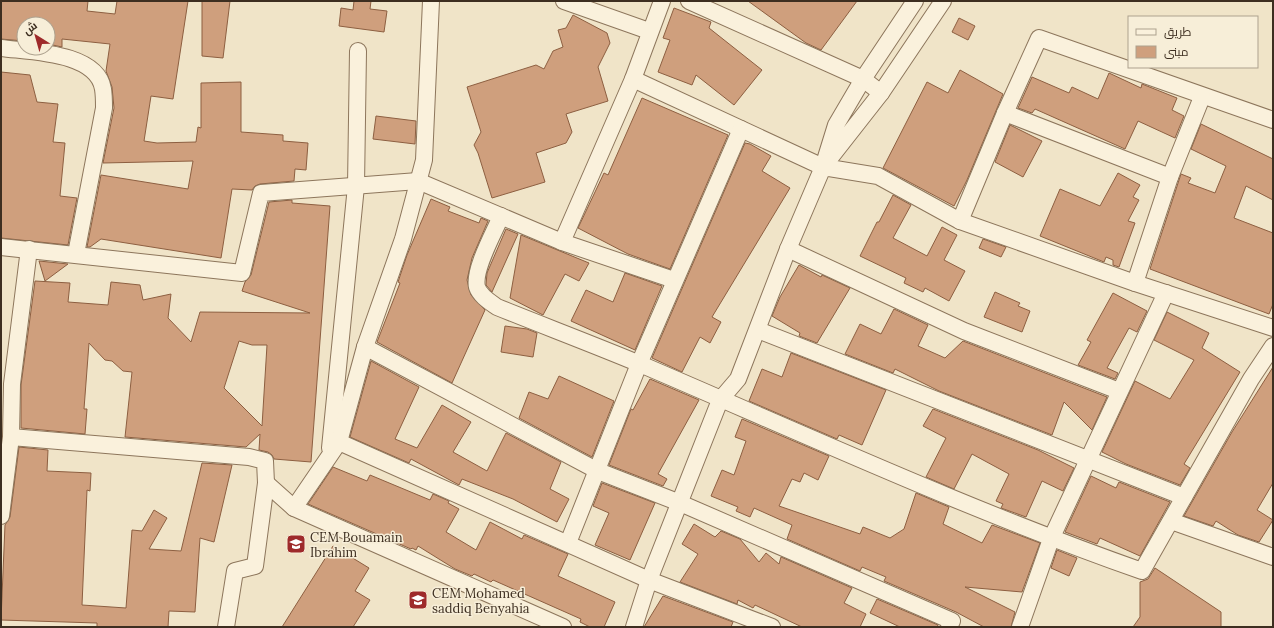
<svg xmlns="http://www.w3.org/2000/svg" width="1274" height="628" font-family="Lora,Cairo,serif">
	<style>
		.building { fill: #cf9f7d; stroke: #8d5f41; fill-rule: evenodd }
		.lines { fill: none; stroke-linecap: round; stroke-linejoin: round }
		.street-casing { stroke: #8d765c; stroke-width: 18 }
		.street { stroke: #faf1dc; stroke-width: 16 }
		.labels { text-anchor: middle; stroke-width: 3; stroke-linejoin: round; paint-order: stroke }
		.poi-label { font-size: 13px; fill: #3d2e20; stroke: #f7eed8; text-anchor: start }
	</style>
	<rect width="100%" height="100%" fill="#f0e4c8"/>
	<g class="building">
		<path d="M1,1H88L87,11L115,14L117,1H188L173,99L151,96L144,141L157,143L196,142L198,127L201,128V83L241,82V132L283,135V141L308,143L306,170L295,169L294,181L260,184L255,186L252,190L232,189L221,258L101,239L90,247H87L101,175L188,189L193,161L103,163L114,108L112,87L106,71L110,44L62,39V47L48,44V24H24V41L1,39Z"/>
		<path d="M202,1H230L223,58L202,56Z"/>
		<path d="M354,1H371L370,9L387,11L384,32L339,26L341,8L353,10Z"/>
		<path d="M748,1H857L821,50L806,43Z"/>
		<path d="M674,8L711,22L709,28L762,70L734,105L696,75L692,85L658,72L670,40L663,38Z"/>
		<path d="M573,15L607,33L610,43L598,67L608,101L566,114L572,132L566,143L536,153L545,182L492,198L478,153L474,145L481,132L467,87L536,65L544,69L553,51L563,47L558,30L566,28Z"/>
		<path d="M959,18L975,26L968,40L952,32Z"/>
		<path d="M960,70L1003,94L967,180L954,206L883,168L927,82L948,93Z"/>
		<path d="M1,72L30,75L37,102L58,104L53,142L65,143L60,196L77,198L68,245L1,238Z"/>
		<path d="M1109,73L1141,88L1142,84L1177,98L1172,110L1184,116L1175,138L1138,121L1125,149L1035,109L1032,113L1018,108L1032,77L1069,93L1072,87L1098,99Z"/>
		<path d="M642,98L728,135L670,269L628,254L578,228L604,173L608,175Z"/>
		<path d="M376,116L416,121L415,144L373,139Z"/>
		<path d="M1201,124L1273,159V200L1246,186L1234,218L1273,233V304L1269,314L1150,269L1181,174L1191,178L1188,183L1215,193L1226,166L1191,149Z"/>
		<path d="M1010,125L1042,141L1023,177L995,162Z"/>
		<path d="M745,143L750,144L771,156L762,171L790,188L712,317L721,322L710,343L700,337L682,372L652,358Z"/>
		<path d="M1118,173L1140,185L1133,197L1139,200L1128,221L1135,223L1119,267L1113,265V260L1106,257L1104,262L1040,236L1060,189L1100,206Z"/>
		<path d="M893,195L911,205L893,238L927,256L942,227L957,235L944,260L965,271L949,301L925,288L923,292L904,283L906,278L860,256L877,222H879Z"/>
		<path d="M431,199L450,207L448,211L479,223L481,218L488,221L472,258L467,280L471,295L485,310L452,383L377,342L400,283L398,282L407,255Z"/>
		<path d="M292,200V203L330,206L311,462L274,459L272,455L268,452L259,450L260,434L246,447L125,437L132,372L123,371L112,361L105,360L89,343L84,409H87L85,434L21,428V385L35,281L70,283L68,302L108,305L111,282L140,285L143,300L171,294L168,318L191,342L200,312L310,313L242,291L245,282L251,275L269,202ZM239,341L252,345H267L262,426L224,388Z"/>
		<path d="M506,229L518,234L492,292L486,285L487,273Z"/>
		<path d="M521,235L589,263L579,281L565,274L543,315L510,298Z"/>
		<path d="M983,239L1006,247L1001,257L979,248Z"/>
		<path d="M39,261L68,264L45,281Z"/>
		<path d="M799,265L821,277L822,275L850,288L817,343L799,336L800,333L772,316L780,297Z"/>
		<path d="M625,273L662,286L635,350L571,321L586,290L613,302Z"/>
		<path d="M995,292L1020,303L1018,306L1030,311L1022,332L984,317Z"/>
		<path d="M1113,293L1147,311L1137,332L1129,328L1107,368L1118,373L1115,379L1078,365L1091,342L1087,340Z"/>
		<path d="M894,309L928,325L918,346L945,358L963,341L1107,397L1092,430L1064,402L1052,435L939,391L895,369L893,373L845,354L860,324L881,334Z"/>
		<path d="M1167,312L1209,333L1202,348L1240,372L1184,464L1190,468L1180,485L1126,464L1102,452L1135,381L1170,399L1194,360L1154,340Z"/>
		<path d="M505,326L527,329L537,333L533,357L501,352Z"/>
		<path d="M791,353L886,390L862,445L839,435L837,439L749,401L762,369L782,377Z"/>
		<path d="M371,361L419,387L395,439L417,448L442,405L471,422L453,452L487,471L506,433L561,462L550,489L569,499L557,522L513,499L462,479L459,485L411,459L409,463L350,437Z"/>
		<path d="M1273,367V483L1257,510L1273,520L1259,542L1238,535L1216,521L1213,526L1184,516L1232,432Z"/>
		<path d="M559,376L614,401L592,457L519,418L529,392L548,399Z"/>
		<path d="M650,379L699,400L658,474L667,479L663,486L609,465L631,409L633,410Z"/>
		<path d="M933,409L1038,450L1074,468L1063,491L1042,481L1026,517L1001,508L1003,504L996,501L1009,474L972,454L954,489L926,477L946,438L923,426Z"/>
		<path d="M742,419L829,456L818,480L804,473L800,482L792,479L779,506L860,534L863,527L890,538L904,529L916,493L949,507L943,524L982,543L992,525L1040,543L1022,592L965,587L1015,612L1011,627H984L956,612L884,581L886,577L862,567L860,571L787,539L792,525L754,508L750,517L736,511L738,507L711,496L722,470L734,475L746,441L735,437Z"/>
		<path d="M19,447L48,450L47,471L91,473L90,491L87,490L82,605L126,608L132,530L142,531L154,510L167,518L149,549L181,551L202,463L232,465L214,542L200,538L195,612L169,611L168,627H97V623L1,620L5,525L10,517Z"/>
		<path d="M333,467L367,481L370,475L430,500L433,494L449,501L448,503L459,509L446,532L476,550L490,522L522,539L524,535L568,554L558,576L615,602L604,627H590L580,622L581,619L493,580L491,582L474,574L472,576L455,569L418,546L416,550L412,548L411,549L308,504Z"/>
		<path d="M1091,476L1116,488L1119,482L1170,502L1140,556L1100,538L1097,544L1065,532Z"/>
		<path d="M602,483L655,503L630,560L595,545L609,513L593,506Z"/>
		<path d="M694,524L715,537L721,531L740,539L759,562L766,553L779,564L781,557L852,588L844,603L866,614L860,627H802L755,605L753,608L738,600L737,604L680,582L698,554L682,544Z"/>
		<path d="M333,546L369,568L355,591L370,600L353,627H282Z"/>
		<path d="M1057,550L1077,558L1069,576L1051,568Z"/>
		<path d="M1155,568L1221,612V627H1133L1140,617V582L1148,579Z"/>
		<path d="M663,596L733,622L731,627H644Z"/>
		<path d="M877,599L938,625L937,627H900L870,613Z"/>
	</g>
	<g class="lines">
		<defs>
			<g id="street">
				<path d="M564,1L649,31"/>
				<path d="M689,1L863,79L881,93"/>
				<path d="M915,1L863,79L836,125L823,167L881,93L943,1"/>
				<path d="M1,48C31,52 97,52 103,89C104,95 104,102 104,108L76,254"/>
				<path d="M633,79L823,167"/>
				<path d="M1005,113L1170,177"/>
				<path d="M501,216C494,233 473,270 477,287C480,296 490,302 497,307C544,326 592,344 640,364C806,435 971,511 1142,571L1251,379L1273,346"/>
				<path d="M960,221L1005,113L1039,38L1273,120"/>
				<path d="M562,242L633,79L662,1"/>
				<path d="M1,247L242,273L261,193L418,181L562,242L674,280"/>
				<path d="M788,249L964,331L1119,391"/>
				<path d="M1135,283L1170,177L1202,97"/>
				<path d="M758,330L1184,497"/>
				<path d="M365,347L598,471L680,503L952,621L949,627"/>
				<path d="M11,437L249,457L265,461L266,483"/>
				<path d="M339,442L649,580L772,627"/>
				<path d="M330,448L356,186L358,51"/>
				<path d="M294,508L339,442L365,347L403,239L424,160L431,1"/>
				<path d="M1,516L11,437L12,384L29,249"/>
				<path d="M1171,521L1273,557"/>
				<path d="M568,543L639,364L741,129"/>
				<path d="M226,627L235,571L255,566L266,483L294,508L563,627"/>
				<path d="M634,627L649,580L720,400L738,379L788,249L823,167L878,176L960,221L1135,283L1273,328"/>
				<path d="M1020,627L1051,539L1166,293"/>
			</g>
		</defs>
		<use href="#street" class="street-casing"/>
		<use href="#street" class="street"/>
	</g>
	<defs>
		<symbol id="school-square" viewBox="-11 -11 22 22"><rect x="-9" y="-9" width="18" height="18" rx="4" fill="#9e2a2b" stroke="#f7eed8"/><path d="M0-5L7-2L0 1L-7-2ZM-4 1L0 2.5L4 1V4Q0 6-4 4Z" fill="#fff"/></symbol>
	</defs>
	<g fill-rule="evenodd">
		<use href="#school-square" x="285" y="533" width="22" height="22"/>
		<use href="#school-square" x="407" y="589" width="22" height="22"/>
	</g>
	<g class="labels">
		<g class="poi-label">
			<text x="310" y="542">CEM Bouamain<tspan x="310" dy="15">Ibrahim</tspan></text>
			<text x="432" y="598">CEM Mohamed<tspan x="432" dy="15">saddiq Benyahia</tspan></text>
		</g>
	</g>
	<rect width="1274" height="628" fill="none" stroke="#3d2e20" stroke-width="4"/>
	<rect x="1128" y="16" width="130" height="52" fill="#f7eed8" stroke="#ada18e"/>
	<rect x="1136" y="29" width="20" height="6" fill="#faf1dc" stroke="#ada18e"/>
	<text x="1164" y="36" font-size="12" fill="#3d2e20">طريق</text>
	<rect x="1136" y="46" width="20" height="12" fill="#cf9f7d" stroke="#ada18e"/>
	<text x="1164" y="56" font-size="12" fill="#3d2e20">مبنى</text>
	<g transform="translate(36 36) rotate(323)"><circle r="19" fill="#f7eed8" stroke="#ada18e"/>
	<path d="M0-3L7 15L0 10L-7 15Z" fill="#9e2a2b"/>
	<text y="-6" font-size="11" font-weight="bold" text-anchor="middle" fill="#3d2e20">ش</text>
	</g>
</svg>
